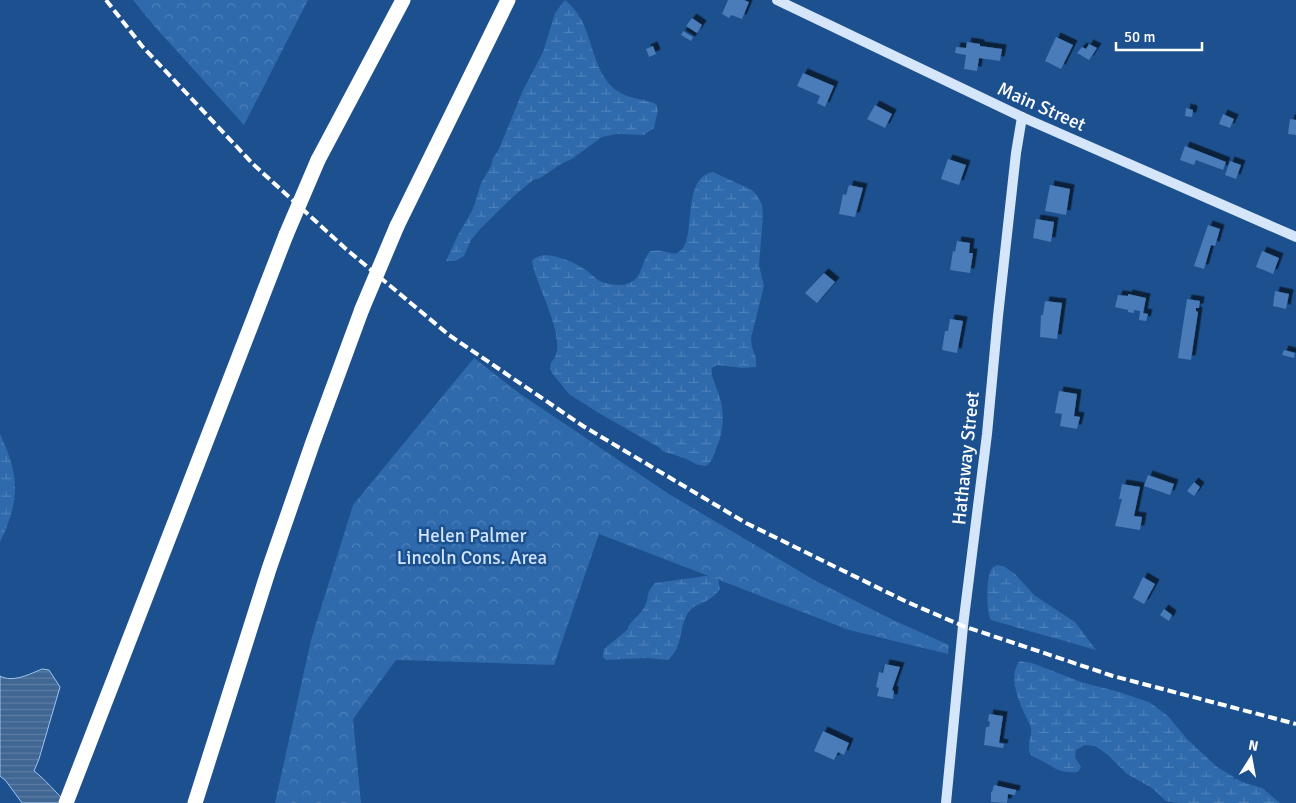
<svg xmlns="http://www.w3.org/2000/svg" width="1296" height="803" font-family="Signika,sans-serif">
	<style>
		.wetland { fill: url(#wetland-marsh) }
		.park { fill: url(#park-crowns) }
		.water { fill: url(#water-rules); stroke: #9dc5f0 }
		.building { fill: #497cb8; filter: url(#shadow) }
		.lines { fill: none; stroke-linecap: round; stroke-linejoin: round }
		.secondary { stroke: #d6e6fa; stroke-width: 10 }
		.highway { stroke: #fff; stroke-width: 15 }
		.rail { stroke: #fff; stroke-width: 4; stroke-dasharray: 9 4; stroke-linecap: butt }
		.highway-bridge { stroke: #fff; stroke-width: 15 }
		.labels { text-anchor: middle; stroke-width: 5; stroke-linejoin: round; paint-order: stroke }
		.street-label { font-size: 19px; fill: #fff; stroke: #1c508e }
		.park-label { font-size: 19px; fill: #cfe3fa; stroke: #1c508e }
	</style>
	<defs>
		<pattern id="wetland-marsh" width="20" height="14" patternUnits="userSpaceOnUse" patternTransform="scale(1.25)"><rect width="20" height="14" fill="#2f6aac"/><path d="M1 5h8M5 5V1M11 12h8M15 12V8" fill="none" stroke="#4e80b8"/></pattern>
		<pattern id="park-crowns" width="20" height="18" patternUnits="userSpaceOnUse" patternTransform="scale(1.25)"><rect width="20" height="18" fill="#2f6aac"/><path d="M2 6a3 3 0 1 1 6 0M12 15a3 3 0 1 1 6 0" fill="none" stroke="#4e80b8"/></pattern>
		<pattern id="water-rules" width="6" height="5" patternUnits="userSpaceOnUse" patternTransform="scale(1.25)"><rect width="6" height="5" fill="#406693"/><path d="M0 2.5h6" fill="none" stroke="#5d7da3"/></pattern>
		<filter id="shadow"><feDropShadow dx="4.5" dy="-4.5" stdDeviation="0" flood-color="#0009"/></filter>
	</defs>
	<rect width="100%" height="100%" fill="#1c508e"/>
	<g class="wetland">
		<path d="M565,0C572,6 578,13 582,21C594,45 595,77 619,92C630,99 645,99 656,104L658,110L654,128L644,135L617,134L602,137L572,159L561,164L540,178L533,180L515,195L481,228L471,240L464,256L455,261H446L458,235L473,209L481,183L491,166L493,158L499,149L523,90L543,52L555,13Z"/>
		<path d="M713,172L752,190L758,197L762,205L763,216L759,265L764,286L751,338L752,347L756,358V367L742,368L717,365L712,368C711,378 716,385 719,395C725,415 724,431 716,449C714,455 712,462 706,466L698,465L684,458L662,451L660,448L597,412L569,394L552,373L550,369L551,362C572,346 534,282 532,261C544,247 573,262 586,270C590,273 594,277 598,280C606,284 621,287 629,283C643,278 641,261 650,251C654,251 658,250 662,251C667,251 672,255 677,253C699,245 679,177 713,172Z"/>
		<path d="M0,434C20,476 20,501 0,542Z"/>
		<path d="M997,565L1005,567L1015,574L1034,595L1075,622L1096,650L991,620C986,611 986,579 991,570C993,566 994,567 997,565Z"/>
		<path d="M713,575L718,579L720,589C717,592 714,596 711,598C704,604 693,604 688,613C678,629 684,646 668,660L647,658L606,660L603,657L604,649L627,630C630,620 641,615 645,606C650,595 645,594 655,583Z"/>
		<path d="M1020,661L1032,663L1081,682L1119,692L1149,702L1168,716L1187,739L1217,767L1242,782L1262,788L1280,803H1179L1166,801L1152,788L1127,774L1108,755L1095,746L1085,745L1076,750L1075,757L1081,767L1078,772C1058,773 1059,770 1042,761C1039,759 1035,758 1032,756C1025,748 1032,738 1031,729C1031,725 1027,719 1025,715C1019,701 1007,675 1020,661Z"/>
	</g>
	<g class="park">
		<path d="M133,0H308L244,125L155,27Z"/>
		<path d="M474,358L519,393L669,494L816,581L893,620L949,645L948,654L849,630L599,534L554,665L396,660L353,719L361,803H275L311,640L353,505Z"/>
	</g>
	<path class="water" d="M42,669L49,670L60,687L39,759L34,771C45,779 56,793 67,803H22L6,781L0,776V676C13,683 30,674 42,669Z"/>
	<g class="building">
		<path d="M728,0H744L749,2L742,19L731,15L729,18L722,14Z"/>
		<path d="M692,18L702,25L697,33L686,26Z"/>
		<path d="M683,31L693,37L691,41L681,35Z"/>
		<path d="M1056,37L1073,45L1061,69L1045,61Z"/>
		<path d="M967,42L980,44V46L1002,49L1000,61L979,58L977,71L964,69L966,55L955,53L956,47L966,48Z"/>
		<path d="M1089,44L1097,48L1089,60L1077,53L1082,47L1086,49Z"/>
		<path d="M653,46L656,54L649,57L646,49Z"/>
		<path d="M803,73L834,86L825,107L817,103L820,96L797,86Z"/>
		<path d="M875,105L892,114L885,128L867,119Z"/>
		<path d="M1186,108L1193,110L1192,117L1185,116Z"/>
		<path d="M1223,114L1234,119L1230,128L1219,124Z"/>
		<path d="M1290,119L1296,120V135L1288,134Z"/>
		<path d="M1185,146L1226,162L1223,170L1196,160L1194,165L1180,160Z"/>
		<path d="M948,159L966,165L959,185L941,179Z"/>
		<path d="M1230,161L1241,165L1236,179L1225,175Z"/>
		<path d="M849,185L863,188L855,217L839,214L843,194L846,195Z"/>
		<path d="M1050,185L1070,189L1066,215L1045,211Z"/>
		<path d="M1036,219L1054,222L1051,242L1033,238Z"/>
		<path d="M1208,225L1220,229L1215,246L1211,245L1204,269L1194,266Z"/>
		<path d="M957,241L970,243L969,253H973L970,273L950,270L953,251L955,252Z"/>
		<path d="M1262,251L1279,258L1273,274L1256,267Z"/>
		<path d="M824,273L835,282L817,303L805,293Z"/>
		<path d="M1275,291L1289,294L1286,309L1273,306Z"/>
		<path d="M1128,294L1146,298L1143,313L1148,314L1146,321L1139,320L1140,311L1134,310V313L1128,312V310L1115,307L1118,295L1128,296Z"/>
		<path d="M1187,299L1200,301L1199,308H1196V311L1198,312L1191,360L1178,358Z"/>
		<path d="M1045,301L1062,303L1057,339L1040,337L1041,315H1043Z"/>
		<path d="M950,319L963,321L957,353L942,350L945,331H948Z"/>
		<path d="M1284,350L1295,353L1294,358L1282,355Z"/>
		<path d="M1059,391L1077,394L1074,416L1080,417L1077,429L1060,426L1062,414L1055,413Z"/>
		<path d="M1148,475L1174,484L1170,495L1144,486Z"/>
		<path d="M1194,482L1200,487L1194,496L1187,491Z"/>
		<path d="M1122,484L1140,487L1134,516L1142,517L1140,530L1115,526L1122,499H1119Z"/>
		<path d="M1143,577L1155,584L1144,604L1133,598Z"/>
		<path d="M1164,609L1172,615L1169,621L1160,615Z"/>
		<path d="M885,664L900,667L892,690L894,691L893,699L877,696L879,688L876,687L879,672L883,673Z"/>
		<path d="M989,714L1003,716L999,743L1004,744L1003,748L984,745L986,727H989L990,722L988,721Z"/>
		<path d="M823,731L849,743L844,755L838,752L834,760L814,751Z"/>
		<path d="M994,785L1016,790L1015,795L1008,794L1007,803L991,802V792H992Z"/>
	</g>
	<g class="lines">
		<g class="secondary">
			<path d="M777,0L1022,117L1296,237"/>
			<path d="M946,803L963,626L987,434L998,316L1016,153L1022,117"/>
		</g>
		<g class="highway">
			<path d="M318,160L403,0"/>
			<path d="M397,226L508,0"/>
			<path d="M66,803L286,235"/>
			<path d="M195,803L269,569L313,442L362,309"/>
		</g>
		<path class="rail" d="M106,0L142,46L253,164L346,249L449,335L583,426L746,523L907,602L963,626L1113,676L1296,724"/>
		<g class="highway-bridge">
			<path d="M286,235L318,160"/>
			<path d="M362,309L397,226"/>
		</g>
	</g>
	<g class="labels">
		<g class="street-label">
			<text transform="translate(1042 106) rotate(24)" y="7">Main Street</text>
			<text transform="translate(965 458) rotate(-84)" y="7">Hathaway Street</text>
		</g>
		<g class="park-label">
			<text x="472" y="542">Helen Palmer<tspan x="472" dy="22">Lincoln Cons. Area</tspan></text>
		</g>
	</g>
	<g transform="translate(1251 758) rotate(11)" stroke="#1c508e" stroke-width="4" paint-order="stroke">
	<path d="M0-4L9 19L0 12L-9 19Z" fill="#ffffff"/>
	<text y="-8" font-size="14" font-weight="bold" text-anchor="middle" fill="#ffffff">N</text>
	</g>
	<path d="M1116 42v8h86v-8" fill="none" stroke="#ffffff" stroke-width="2.5"/>
	<text x="1124" y="42" font-size="15" fill="#ffffff" stroke="#1c508e" stroke-width="4" paint-order="stroke">50 m</text>
</svg>
